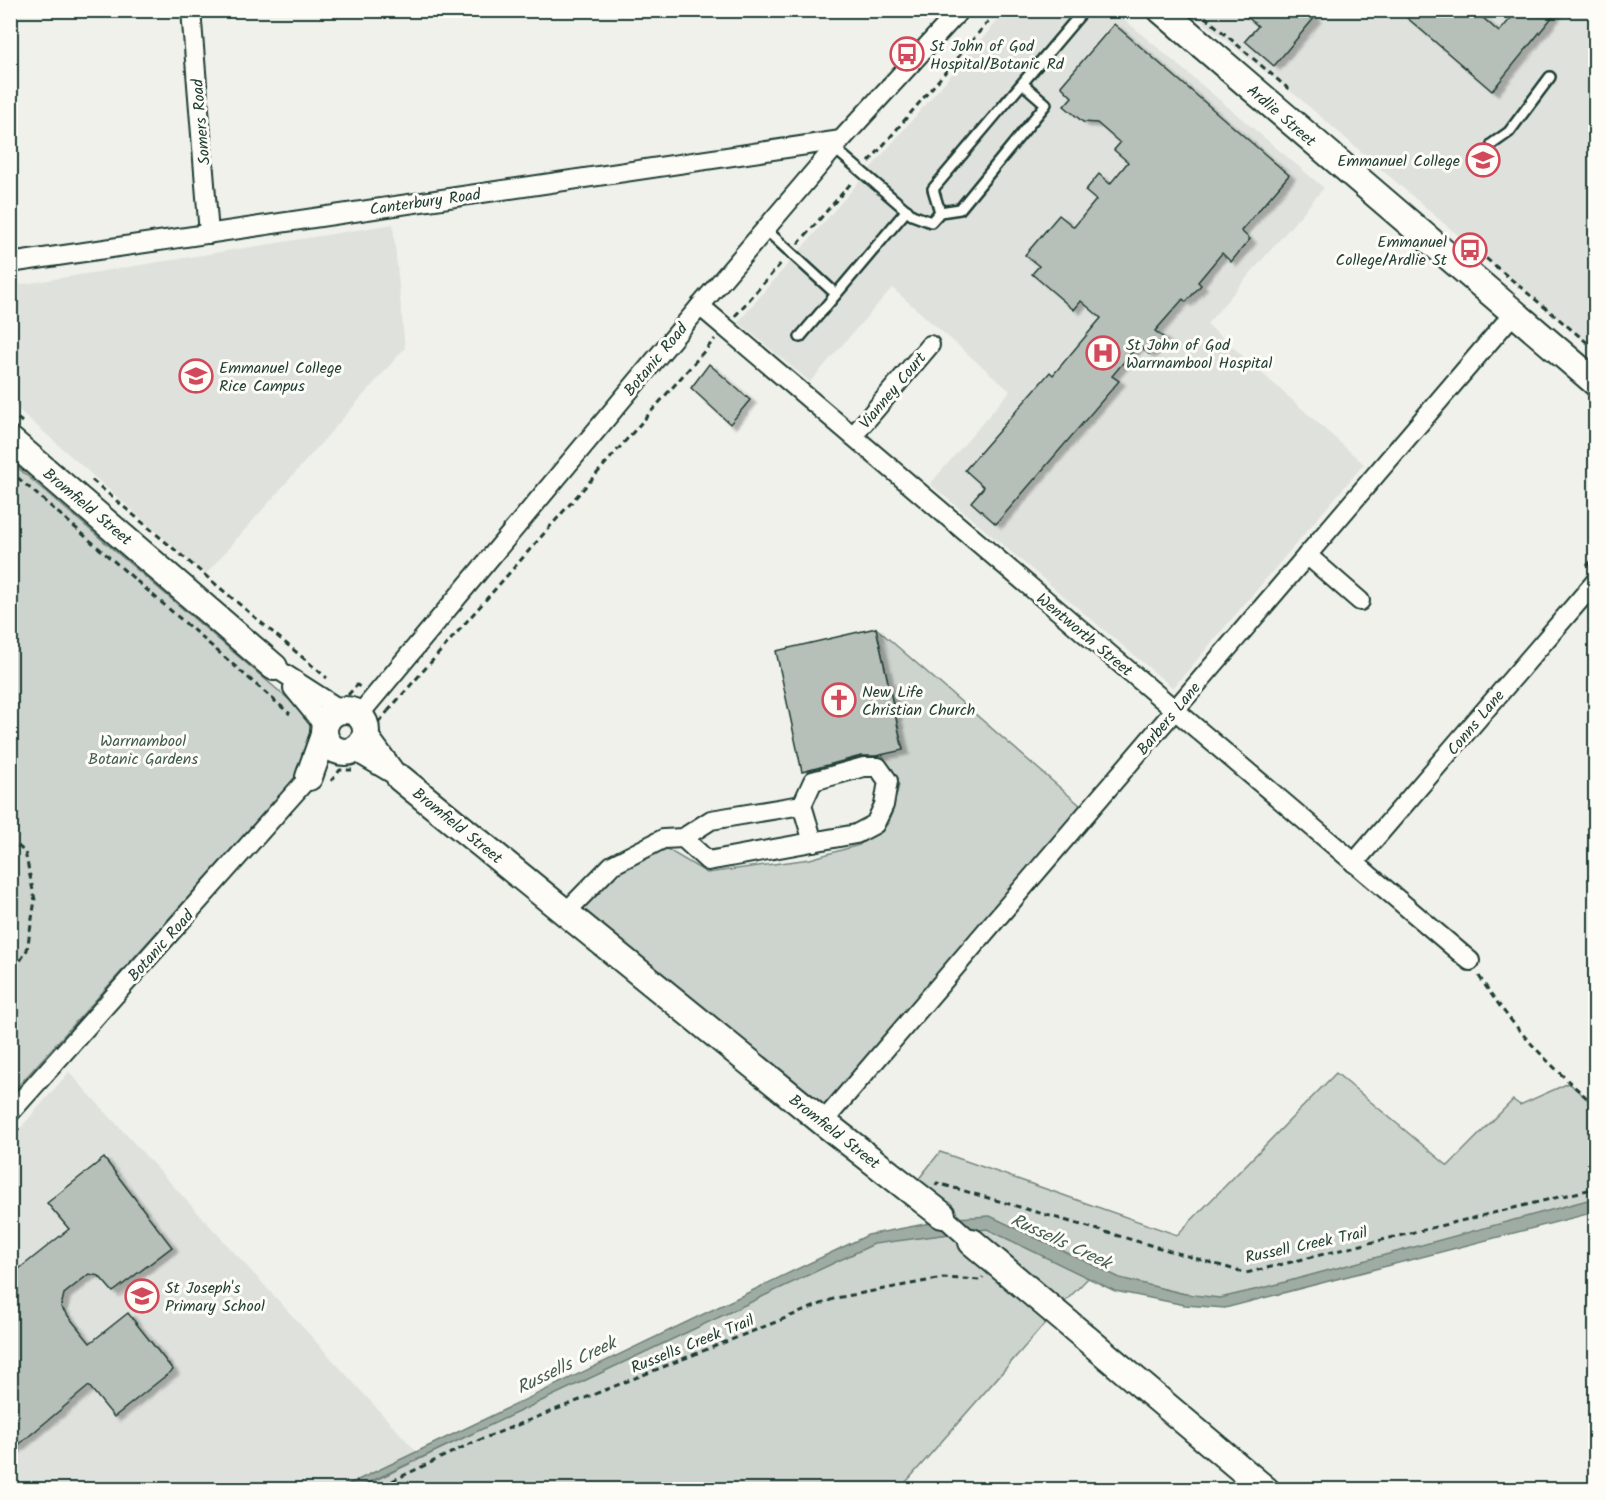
<svg xmlns="http://www.w3.org/2000/svg" width="1606" height="1500" font-family="Kalam,sans-serif">
	<style>
		.built { fill: #dfe2dc }
		.green { fill: #cdd3cd; stroke: #768880; stroke-width: 1.5 }
		.water { fill: #9faca4; stroke: #6c8077; stroke-width: 1.5 }
		.building { fill: #b6bfb8; stroke: #1f3d34; stroke-width: 1.5; filter: url(#shadow) }
		.lines { fill: none; stroke-linecap: round; stroke-linejoin: round }
		.lane-casing { stroke: #1f3d34; stroke-width: 14 }
		.street-casing { stroke: #1f3d34; stroke-width: 22 }
		.secondary-casing { stroke: #1f3d34; stroke-width: 30 }
		.path { stroke: #1f3d34; stroke-width: 3; stroke-dasharray: 6 4.5; stroke-linecap: butt }
		.lane { stroke: #fdfcf7; stroke-width: 9 }
		.street { stroke: #fdfcf7; stroke-width: 18 }
		.secondary { stroke: #fdfcf7; stroke-width: 26 }
		.labels { text-anchor: middle; stroke-width: 6; stroke-linejoin: round; paint-order: stroke }
		.poi-label { font-size: 16px; fill: #1f3d34; stroke: #fdfcf7; text-anchor: start }
		.street-label { font-size: 16px; fill: #1f3d34; stroke: #fdfcf7 }
		.park-label { font-size: 16px; fill: #425b53; stroke: #fdfcf7 }
		.water-label { font-size: 18px; font-style: italic; fill: #455e56; stroke: #fdfcf7 }
	</style>
	<defs>
		<filter id="shadow"><feDropShadow dx="6" dy="4" stdDeviation="1.5" flood-color="#0004"/></filter>
	</defs>
	<rect width="100%" height="100%" fill="#f0f1eb"/>
	<filter id="ink" filterUnits="userSpaceOnUse"><feTurbulence type="fractalNoise" baseFrequency=".0167" numOctaves="2"/><feDisplacementMap in="SourceGraphic" scale="12" xChannelSelector="R" yChannelSelector="G"/><feConvolveMatrix kernelMatrix="1 2 1 2 8 2 1 2 1" color-interpolation-filters="sRGB"/></filter>
	<g filter="url(#ink)">
		<g class="built">
			<path d="M1006,11H1114L1324,188L1207,324L1364,464L1173,688L930,484L1010,391L892,288L810,382L738,322Z"/>
			<path d="M1189,11H1595V350L1441,221L1299,98Z"/>
			<path d="M393,224L405,348L205,575L11,403V286Z"/>
			<path d="M69,1072L417,1452L341,1489L11,1490V1139Z"/>
		</g>
		<g class="green">
			<path d="M11,462L307,715C317,738 308,751 300,773L11,1094Z"/>
			<path d="M876,628L1088,812L823,1122L575,920L594,894L626,861L667,849L707,873L810,859L859,845L889,823L899,785L882,754L903,749Z"/>
			<path d="M1336,1073L1448,1166L1513,1100L1520,1105L1569,1083L1595,1106V1206L1225,1303L1093,1273L1055,1312L900,1489L355,1490L873,1241L961,1233L910,1190L940,1152L1177,1235Z"/>
		</g>
		<path class="water" d="M1595,1198V1212L1225,1308L1185,1305L1115,1291L987,1229L874,1244L355,1489L337,1490L868,1235L956,1218L990,1216L1120,1278L1185,1294L1220,1298L1267,1287Z"/>
		<g class="building">
			<path d="M1239,10H1307L1315,17L1274,66L1245,41L1258,26Z"/>
			<path d="M1398,10H1474L1499,32L1518,10H1558L1492,91Z"/>
			<path d="M1114,24L1289,175L1241,231L1250,239L1231,262L1222,253L1198,282L1201,285L1186,302L1183,299L1155,331L1164,338L1149,354L1138,345L1112,376L1119,381L996,524L971,502L984,487L965,470L1050,372L1053,375L1101,318L1081,301L1074,310L1032,274L1039,266L1025,255L1059,215L1074,227L1096,200L1085,191L1099,174L1110,184L1128,162L1114,150L1120,143L1097,123L1083,122L1064,106L1072,97L1061,86Z"/>
			<path d="M709,364L750,400L730,424L691,388Z"/>
			<path d="M876,628L903,750L876,756H861L802,772L776,651Z"/>
			<path d="M104,1158L172,1247L113,1292L99,1276L89,1274L64,1294L61,1307L90,1343L128,1313L173,1370L114,1417L89,1386L10,1452V1297L16,1292L10,1285V1276L69,1229L47,1203Z"/>
		</g>
		<g class="lines">
			<defs>
				<g id="lane">
					<path d="M1492,144L1509,132L1550,77"/>
					<path d="M834,148L912,215L931,222L940,212L960,209L1046,104L1023,84"/>
					<path d="M940,212L933,189L1084,10"/>
					<path d="M765,229L836,294"/>
					<path d="M800,337L907,210"/>
				</g>
				<g id="street">
					<path d="M191,10L209,234"/>
					<path d="M10,263L841,140"/>
					<path d="M700,306L1470,961"/>
					<path d="M853,436L930,345"/>
					<path d="M1307,555L1360,601"/>
					<path d="M274,667L341,710"/>
					<path d="M293,688L324,726"/>
					<path d="M359,715L700,306L841,140L960,10"/>
					<path d="M367,733L400,778"/>
					<path d="M354,751L393,774"/>
					<path d="M802,805L813,842"/>
					<path d="M1354,863L1596,581"/>
					<path d="M566,912L612,865L663,839L683,838L711,820L802,805L813,781L864,767H878L888,781L884,805L875,824L856,834L708,861L683,838"/>
					<path d="M10,1113L309,777"/>
					<path d="M823,1122L1513,314"/>
					<path d="M942,1215L972,1242"/>
				</g>
				<g id="secondary">
					<path d="M1161,10L1596,383"/>
					<path d="M10,440L274,667"/>
					<circle cx="345" cy="731" r="21"/>
					<path d="M309,777L324,735"/>
					<path d="M400,778L823,1122L942,1215"/>
					<path d="M972,1242L1266,1490"/>
				</g>
			</defs>
			<use href="#lane" class="lane-casing"/>
			<use href="#street" class="street-casing"/>
			<use href="#secondary" class="secondary-casing"/>
			<g class="path">
				<path d="M1197,10L1292,92"/>
				<path d="M869,162L998,10"/>
				<path d="M798,244L853,181"/>
				<path d="M1470,245L1596,350"/>
				<path d="M735,316L782,262"/>
				<path d="M10,412L22,422"/>
				<path d="M10,471L290,714"/>
				<path d="M92,480L327,678"/>
				<path d="M1587,566L1596,556"/>
				<path d="M348,695L357,685L360,687"/>
				<path d="M388,711L715,339"/>
				<path d="M379,722L388,711"/>
				<path d="M331,781L340,770H352"/>
				<path d="M10,839L25,852L35,900L27,950L10,977"/>
				<path d="M1479,976C1511,1026 1550,1066 1596,1106"/>
				<path d="M10,1137L19,1128"/>
				<path d="M936,1186L937,1183L1246,1273L1596,1188"/>
				<path d="M373,1490L472,1443L836,1298L943,1278L981,1280L983,1277"/>
			</g>
			<use href="#lane" class="lane"/>
			<use href="#street" class="street"/>
			<use href="#secondary" class="secondary"/>
		</g>
	</g>
	<defs>
		<symbol id="bus-ring" viewBox="-11 -11 22 22"><circle r="9.5" fill="#fdfcf7" stroke="#d1495b" stroke-width="1.5"/><path d="M-5-6H5V4H4V6H2V4H-2V6H-4V4H-5ZM-3.5-4V0h7V-4ZM-3.5 1.2v1.5H-2V1.2ZM2 1.2v1.5H3.5V1.2Z" fill="#d1495b"/></symbol>
		<symbol id="school-ring" viewBox="-11 -11 22 22"><circle r="9.5" fill="#fdfcf7" stroke="#d1495b" stroke-width="1.5"/><path d="M0-5L7-2L0 1L-7-2ZM-4 1L0 2.5L4 1V4Q0 6-4 4Z" fill="#d1495b"/></symbol>
		<symbol id="hospital-ring" viewBox="-11 -11 22 22"><circle r="9.5" fill="#fdfcf7" stroke="#d1495b" stroke-width="1.5"/><path d="M-5-5h3v3.5h4V-5h3V5h-3V1.5h-4V5h-3Z" fill="#d1495b"/></symbol>
		<symbol id="church-ring" viewBox="-11 -11 22 22"><circle r="9.5" fill="#fdfcf7" stroke="#d1495b" stroke-width="1.5"/><path d="M-1.2-6h2.4v3.5h3.3v2.4h-3.3V6h-2.4V-.1h-3.3v-2.4h3.3Z" fill="#d1495b"/></symbol>
	</defs>
	<g fill-rule="evenodd">
		<use href="#bus-ring" x="888" y="35" width="38" height="38"/>
		<use href="#school-ring" x="1464" y="141" width="38" height="38"/>
		<use href="#bus-ring" x="1451" y="231" width="38" height="38"/>
		<use href="#hospital-ring" x="1084" y="334" width="38" height="38"/>
		<use href="#school-ring" x="177" y="357" width="38" height="38"/>
		<use href="#church-ring" x="820" y="681" width="38" height="38"/>
		<use href="#school-ring" x="123" y="1277" width="38" height="38"/>
	</g>
	<g class="labels">
		<g class="poi-label">
			<text x="930" y="51">St John of God<tspan x="930" dy="18">Hospital/Botanic Rd</tspan></text>
			<text x="1460" y="166" text-anchor="end">Emmanuel College</text>
			<text x="1447" y="247" text-anchor="end">Emmanuel<tspan x="1447" dy="18">College/Ardlie St</tspan></text>
			<text x="1126" y="350">St John of God<tspan x="1126" dy="18">Warrnambool Hospital</tspan></text>
			<text x="219" y="373">Emmanuel College<tspan x="219" dy="18">Rice Campus</tspan></text>
			<text x="862" y="697">New Life<tspan x="862" dy="18">Christian Church</tspan></text>
			<text x="165" y="1293">St Joseph's<tspan x="165" dy="18">Primary School</tspan></text>
		</g>
		<g class="street-label">
			<text transform="translate(1282 115) rotate(41)" y="6">Ardlie Street</text>
			<text transform="translate(200 122) rotate(-95)" y="6">Somers Road</text>
			<text transform="translate(425 201) rotate(-8)" y="6">Canterbury Road</text>
			<text transform="translate(655 359) rotate(-50)" y="6">Botanic Road</text>
			<text transform="translate(892 390) rotate(-50)" y="6">Vianney Court</text>
			<text transform="translate(88 506) rotate(40)" y="6">Bromfield Street</text>
			<text transform="translate(1085 634) rotate(40)" y="6">Wentworth Street</text>
			<text transform="translate(1168 718) rotate(-50)" y="6">Barbers Lane</text>
			<text transform="translate(1475 722) rotate(-50)" y="6">Conns Lane</text>
			<text transform="translate(458 825) rotate(39)" y="6">Bromfield Street</text>
			<text transform="translate(160 945) rotate(-48)" y="6">Botanic Road</text>
			<text transform="translate(835 1131) rotate(38)" y="6">Bromfield Street</text>
			<text transform="translate(1306 1244) rotate(-12)" y="6">Russell Creek Trail</text>
			<text transform="translate(692 1343) rotate(-22)" y="6">Russells Creek Trail</text>
		</g>
		<g class="park-label">
			<text x="143" y="746">Warrnambool<tspan x="143" dy="18">Botanic Gardens</tspan></text>
		</g>
		<g class="water-label">
			<text transform="translate(1061 1241) rotate(25)" y="6">Russells Creek</text>
			<text transform="translate(566 1365) rotate(-26)" y="6">Russells Creek</text>
		</g>
	</g>
	<rect width="1606" height="1500" fill="none" stroke="#fdfcf7" stroke-width="36"/>
	<rect x="18" y="18" width="1570" height="1464" fill="none" stroke="#1f3d34" stroke-width="2" filter="url(#ink)"/>
</svg>
